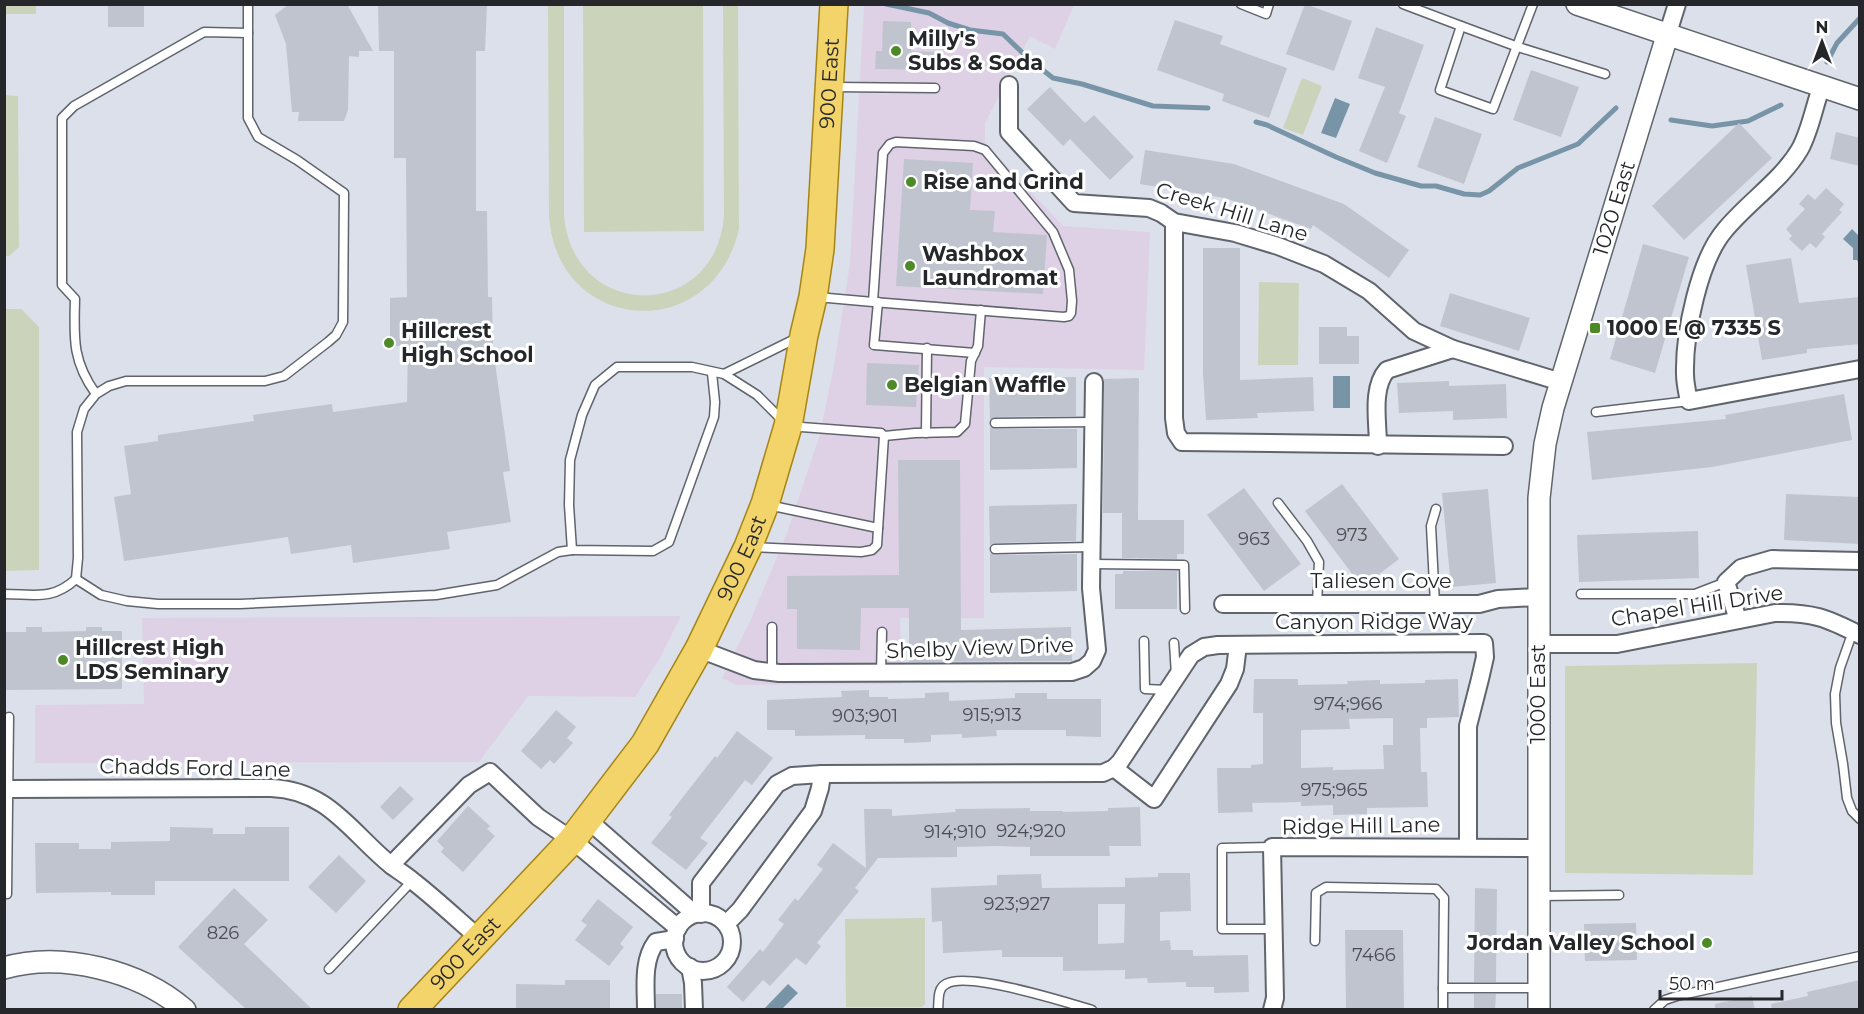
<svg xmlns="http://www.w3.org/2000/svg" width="1864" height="1014" font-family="Montserrat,sans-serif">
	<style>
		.commercial { fill: #ded1e5 }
		.green { fill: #cbd4ba }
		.water { fill: #7895a8 }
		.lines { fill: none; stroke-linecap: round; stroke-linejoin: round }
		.stream { stroke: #7895a8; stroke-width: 5 }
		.building { fill: #c0c4cf; fill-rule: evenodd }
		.service-casing { stroke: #60646d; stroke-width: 11 }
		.minor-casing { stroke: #60646d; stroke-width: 20 }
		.tertiary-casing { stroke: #60646d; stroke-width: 24 }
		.primary-casing { stroke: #a58515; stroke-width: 30 }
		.service { stroke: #fff; stroke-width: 8 }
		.minor { stroke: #fff; stroke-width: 16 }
		.tertiary { stroke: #fff; stroke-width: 21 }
		.primary { stroke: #f2d46b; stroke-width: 27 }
		.poi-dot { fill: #4d8927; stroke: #fff; stroke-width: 2 }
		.labels { text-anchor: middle; stroke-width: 6; stroke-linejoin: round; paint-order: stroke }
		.number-label { font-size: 18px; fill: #4c4e54 }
		.poi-label { font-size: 21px; font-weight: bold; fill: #26272b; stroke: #fff; text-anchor: start }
		.street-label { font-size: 21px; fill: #26272b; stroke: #fff }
	</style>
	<rect width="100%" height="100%" fill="#dce0eb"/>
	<g class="commercial">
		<path d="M864,5H1074L1055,49L1030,36L985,123V143L1063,226L1150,232L1144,370L984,367V618H900L902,684L736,685L722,678L751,619L787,533L819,437L834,366L850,263Z"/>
		<path d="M681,616L660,658L635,697L528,696L479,762L35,763V705L144,704L142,618Z"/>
	</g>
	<g class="green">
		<path d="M4,5H36V14H5Z"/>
		<path d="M548,5H564V216C574,323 717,321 724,215L723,5H738L739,229C712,346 557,334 549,216Z"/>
		<path d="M583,5H703L704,231L584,232Z"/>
		<path d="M1302,78L1322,86L1303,135L1283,128Z"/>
		<path d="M5,95L18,96L19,247L9,256H4Z"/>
		<path d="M1259,282L1299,283L1298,365H1258Z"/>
		<path d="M5,309H21L39,327V570L5,571Z"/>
		<path d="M1757,663L1753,875L1565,873V666Z"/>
		<path d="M925,918V1004L922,1007H846L845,919Z"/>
	</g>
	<g class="water">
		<path d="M1335,98L1350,104L1336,138L1321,133Z"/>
		<path d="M1852,229L1859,236V264L1857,260H1853V248L1843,239Z"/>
		<rect x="1333" y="376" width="17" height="32"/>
		<path d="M788,984L798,993L782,1009H764Z"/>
	</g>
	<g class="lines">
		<g class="stream">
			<path d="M886,4L929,13L948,23L970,30L1003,34L1030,60L1053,78L1082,84L1153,106L1208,108"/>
			<path d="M1827,62L1837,43L1860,18"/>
			<path d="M1671,120L1712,126L1748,121L1781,105"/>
			<path d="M1256,122L1267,125L1336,157L1375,173L1421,186H1436L1464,194L1480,195L1489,191L1518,168L1578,144L1616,108"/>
		</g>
	</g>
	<g class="building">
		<rect x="108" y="4" width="36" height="23"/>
		<path d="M289,4H347L373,51H359V57L349,56L348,110L344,121H298L299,112H292L286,44L275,15Z"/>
		<path d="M378,4H487L485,51H476V211H487L488,297H492L493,348L510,471L503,472L511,522L447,532L450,549L353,563L351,545L291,554L288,537L124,561L114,497L131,494L124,446L158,441V435L254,421L253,415L332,404L333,412L407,402L408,346H390V298L407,297L406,158H394V51H379Z"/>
		<path d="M1305,4L1352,21L1334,71L1286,54Z"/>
		<path d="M1175,20L1223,36L1220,44L1287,68L1269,118L1222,101L1224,94L1157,70Z"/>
		<path d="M883,21L911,22V51L938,52V70L875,69L876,51H882Z"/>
		<path d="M1376,27L1424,45L1399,113L1406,116L1387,163L1359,151L1385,87L1358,78Z"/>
		<path d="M1531,70L1579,87L1561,137L1513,120Z"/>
		<path d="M1050,87L1085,123L1094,115L1134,157L1110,180L1070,139L1063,146L1027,109Z"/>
		<path d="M1435,117L1482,134L1464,184L1417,167Z"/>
		<path d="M1739,123L1772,158L1684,240L1652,206Z"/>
		<path d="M1836,132L1860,138V166L1830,159Z"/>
		<path d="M1145,150L1234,164L1344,204L1409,250L1389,278L1313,225L1311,229L1225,198L1140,184Z"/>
		<path d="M904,159L973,163L970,210L995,211L993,232L1047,235L1043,294L896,286Z"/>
		<path d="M1826,188L1844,204L1839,210L1842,212L1822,234L1825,237L1816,248L1810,243L1802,251L1789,239L1792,236L1786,229L1805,209L1799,204L1808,194L1815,200Z"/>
		<path d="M1643,244L1689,257L1655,373L1610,359Z"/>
		<path d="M1203,248H1240V380L1313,377L1314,411L1257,413L1258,418L1206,420L1203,373Z"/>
		<path d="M1791,258L1799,303L1860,297V344L1807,349V353L1762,360L1746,265Z"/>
		<path d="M1450,293L1530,318L1519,351L1440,326Z"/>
		<path d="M1319,327H1347V336H1359V364H1319Z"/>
		<path d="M867,363L919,365L916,407L866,405Z"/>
		<path d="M1076,377V416L995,417L990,420L989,378Z"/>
		<path d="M1139,378L1138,520H1184V554H1177V559L1122,558V513H1103L1104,379Z"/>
		<path d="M1449,381V386L1506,384L1507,418L1453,420V411L1399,413L1397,383Z"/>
		<path d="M1844,394L1852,440L1712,467L1592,480L1587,432L1726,419L1725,415Z"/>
		<path d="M990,427L995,429H1077V468L990,470Z"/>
		<path d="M898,460H960L961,630L1071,627L1072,661L909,662V608H861L860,650L797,649V609H787V576L899,575Z"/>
		<path d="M1342,484L1399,559L1362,587L1305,511Z"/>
		<path d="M1244,488L1301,564L1264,591L1207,515Z"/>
		<path d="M1488,489L1496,583L1451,587L1442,493Z"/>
		<path d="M1786,494L1860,497V544L1784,540Z"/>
		<path d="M1077,504L1076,541L995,543L990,545L989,506Z"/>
		<path d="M1698,531L1699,578L1579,582L1577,535Z"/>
		<path d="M990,553L995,555L1077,554V591L990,593Z"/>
		<path d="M1123,571H1177V609H1115V574H1123Z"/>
		<path d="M26,627H42V632L86,631V627H102V631H122V689L4,690V632H26Z"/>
		<path d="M1254,679H1298V685L1348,684L1347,681L1380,680V684L1425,683V680L1458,679L1459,717L1427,718V728H1420L1421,772H1427L1428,807L1367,808V814L1333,815V805L1301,806V802L1252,803L1253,812L1218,813L1217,768H1251V765L1263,764V713H1253ZM1393,718V745H1383L1384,769L1333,770V767L1301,768V730L1350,729L1349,719Z"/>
		<path d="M869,690V697H888V699L925,698V693L949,692V701L1015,698V693H1047V699H1101V737L1066,736V730H996L997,736L962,738V734L931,735V742L904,743V739H865V735L795,736V730H767V700L842,697L841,691Z"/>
		<path d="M556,710L576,727L567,738L573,743L554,764L550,760L541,769L521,751Z"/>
		<path d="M737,731L773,758L752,785L745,780L700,838L708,843L686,870L651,843L672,817L669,815L715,756L717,758Z"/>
		<path d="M400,786L414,799L393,820L380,807Z"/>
		<path d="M468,806L490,826L487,829L495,836L463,872L441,852L444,848L437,841Z"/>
		<path d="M1140,807L1141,846H1109L1110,856H1030V847L998,846L957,847V857L878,858L855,888L859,891L817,943L821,946L806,965L796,958L770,986L763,980L743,1002L727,987L760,949L763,952L784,924L778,920L795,898L798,901L823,869L817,865L833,843L866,868L864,809H892V816L956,812L955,809L1030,808V811H1063V812L1108,811V808Z"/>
		<path d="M170,827L213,828V834H245V827H289V881H155V895H111V892L36,893L35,843H79V849H111V842L170,841Z"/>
		<path d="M339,855L366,881L336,913L308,887Z"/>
		<path d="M1158,873H1190L1191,911L1160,912V941L1170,940L1171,950H1193V956L1248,955L1249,992L1214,993V987H1186V982L1148,983L1147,978L1125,979V970L1063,971V957H1002V950L943,953L942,921L932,922L931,888L997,885V875L1041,874L1042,888L1125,887V878L1158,877ZM1098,904H1125L1124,943L1098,944Z"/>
		<path d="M234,888L268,920L244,944L313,1010H247L178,947Z"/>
		<path d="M1475,888L1497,889L1496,982H1474Z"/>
		<path d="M598,899L633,927L620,944L624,947L609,966L575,940L587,925L581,921Z"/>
		<path d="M1636,923L1637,960L1585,961L1584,924Z"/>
		<path d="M1345,930H1403L1404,1010H1346Z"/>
		<path d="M565,980H610V1010L516,1008V984L565,985Z"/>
		<path d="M1860,980V1010H1772L1771,1004L1808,996L1807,992Z"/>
		<rect x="656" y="994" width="26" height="16"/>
		<path d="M1474,994H1496L1495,1010H1474Z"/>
		<path d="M1752,996L1755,1010H1715V1004Z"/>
	</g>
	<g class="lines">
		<defs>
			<g id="service">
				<path d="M248,4V33"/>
				<path d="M1241,4L1266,14L1269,4"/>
				<path d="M1403,4L1461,26L1440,90L1493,109L1533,4"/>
				<path d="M1461,26L1518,47L1605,74"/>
				<path d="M833,87L935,88"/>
				<path d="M817,297L873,302L883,153L890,144L896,142L974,146L985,150L1053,232L1069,270L1072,301L1071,313L1069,316L1064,317L873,302"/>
				<path d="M878,302L874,345L975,353"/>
				<path d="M712,373L715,402L714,417L669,542L653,551L572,550L569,505L570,460L582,415L595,385L617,367H692L724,374"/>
				<path d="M1596,412L1689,401"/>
				<path d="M995,423L1094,422"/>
				<path d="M926,433L927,348"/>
				<path d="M884,436L915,433L957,432L965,424L971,361L978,346L981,310"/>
				<path d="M1278,503L1307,541L1319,562L1317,604"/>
				<path d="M768,505L878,528"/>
				<path d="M751,547L861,552L872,550L877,545L884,436L881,433L788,426L757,395L724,374L799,337"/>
				<path d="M995,549L1092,547"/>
				<path d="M1092,564L1184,565L1185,609"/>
				<path d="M76,579L78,558L77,432L84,409L96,394C72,361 74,338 75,299L62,285V118L74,106L204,32L248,33V118L258,137L297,160L344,193L343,322L336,335L328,342L284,376L265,381H126L109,386L96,394"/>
				<path d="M4,594C34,594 52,601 76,579L101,595L127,601L158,604H240L436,595L497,585L558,552L572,550"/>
				<path d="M1581,594H1695L1726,582"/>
				<path d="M1435,604L1431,526L1436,509"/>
				<path d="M772,627V672"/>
				<path d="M1853,631L1840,668L1835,694L1836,723L1843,764L1847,798L1852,811L1860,819"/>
				<path d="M1144,641L1145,689L1168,690"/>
				<path d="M1174,643L1176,675"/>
				<path d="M881,673L882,632"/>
				<path d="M1272,847L1222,848V929H1273"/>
				<path d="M7,894L9,717"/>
				<path d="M1539,896L1619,895"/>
				<path d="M1315,941L1316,893L1326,887L1436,889L1444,898L1443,988"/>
				<path d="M329,969L413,880"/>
				<path d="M938,1010C939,1001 937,988 946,984C967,971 1066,1002 1092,1010"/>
				<path d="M1443,1010V988H1538"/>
				<path d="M1654,1010L1665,1000L1677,996L1860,956"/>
			</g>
			<g id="minor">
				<path d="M1667,36L1677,4"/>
				<path d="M1009,85V132L1074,203L1149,208L1161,213L1174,222L1235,233L1278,246L1324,264L1369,291L1414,331L1453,349L1561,382"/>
				<path d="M1821,88C1814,107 1810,131 1800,149C1782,180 1748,202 1725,230C1699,260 1684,334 1685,374C1685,383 1687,392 1689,401L1860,369"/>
				<path d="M1174,222V418L1176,433L1182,442L1504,446"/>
				<path d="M1378,446C1378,422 1371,388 1387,370L1453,349"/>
				<path d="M1223,604H1479L1498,599L1538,597"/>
				<path d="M1738,620L1726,582L1741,568L1772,559L1860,561"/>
				<path d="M1538,644H1617L1775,613C1812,612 1827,618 1860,635"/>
				<path d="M699,649L754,670L779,673L1072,672L1084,668L1092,661L1097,650L1091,588L1094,382"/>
				<path d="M1114,768L1154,799L1229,684L1235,669L1238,645"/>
				<path d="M8,789L271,788C329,790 351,833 392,866C399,871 407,876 414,882C437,900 458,920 480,939"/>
				<path d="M588,820L695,914"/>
				<path d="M391,865L469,785L490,772L538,817L572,840L678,928"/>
				<circle cx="703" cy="942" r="29"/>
				<path d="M701,914V883L777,784L792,776L822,774"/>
				<path d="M726,924L740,910L813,811L820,788L822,774L1103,773L1114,768L1120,762L1191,655L1204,647L1218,645L1484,643L1485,657L1480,679L1468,726V847"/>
				<path d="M690,967L693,983L694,1010"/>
				<path d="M646,1010C646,987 642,961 656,942L675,939"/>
				<path d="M1272,1010L1275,998L1272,847L1539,848"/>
			</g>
			<g id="tertiary">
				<path d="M1577,4L1860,99"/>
				<path d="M4,968C62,951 140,971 185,1010"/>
				<path id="s1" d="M1539,1010V498L1545,444L1553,408L1667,36"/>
			</g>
			<g id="primary">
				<path id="s2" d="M412,1010L572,840L645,744L699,649L748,547L765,504L788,426L804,335L813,297L820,249L834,4"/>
			</g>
		</defs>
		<use href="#service" class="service-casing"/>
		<use href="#minor" class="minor-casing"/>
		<use href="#tertiary" class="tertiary-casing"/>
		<use href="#primary" class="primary-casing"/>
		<use href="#service" class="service"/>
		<use href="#minor" class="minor"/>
		<use href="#tertiary" class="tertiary"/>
		<use href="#primary" class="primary"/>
	</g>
	<g class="poi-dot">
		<circle cx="896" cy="51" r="6"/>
		<circle cx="911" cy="182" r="6"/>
		<circle cx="910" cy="266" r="6"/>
		<rect x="1589" y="322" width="12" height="12" rx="3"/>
		<circle cx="389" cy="343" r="6"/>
		<circle cx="892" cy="385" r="6"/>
		<circle cx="63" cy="660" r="6"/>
		<circle cx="1707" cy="943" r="6"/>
	</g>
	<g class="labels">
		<g class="number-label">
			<text x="1352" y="541">973</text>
			<text x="1254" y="545">963</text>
			<text x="1348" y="710">974;966</text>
			<text x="992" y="721">915;913</text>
			<text x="865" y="722">903;901</text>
			<text x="1334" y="796">975;965</text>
			<text x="1031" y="837">924;920</text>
			<text x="955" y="838">914;910</text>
			<text x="1017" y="910">923;927</text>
			<text x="223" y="939">826</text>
			<text x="1374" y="961">7466</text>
		</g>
		<g class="poi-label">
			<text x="908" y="46">Milly's<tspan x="908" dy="24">Subs &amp; Soda</tspan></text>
			<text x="923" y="189">Rise and Grind</text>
			<text x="922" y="261">Washbox<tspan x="922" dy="24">Laundromat</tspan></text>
			<text x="1607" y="335">1000 E @ 7335 S</text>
			<text x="401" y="338">Hillcrest<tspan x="401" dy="24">High School</tspan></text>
			<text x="904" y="392">Belgian Waffle</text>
			<text x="75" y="655">Hillcrest High<tspan x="75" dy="24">LDS Seminary</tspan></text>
			<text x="1695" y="950" text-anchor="end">Jordan Valley School</text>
		</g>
		<g class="street-label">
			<text dy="7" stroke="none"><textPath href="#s2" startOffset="1050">900 East</textPath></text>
			<text dy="7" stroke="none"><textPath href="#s1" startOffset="812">1020 East</textPath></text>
			<text transform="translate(1232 212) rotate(17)" y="7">Creek Hill Lane</text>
			<text dy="7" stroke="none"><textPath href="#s2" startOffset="564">900 East</textPath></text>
			<text x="1381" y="588">Taliesen Cove</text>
			<text transform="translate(1697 606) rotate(-9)" y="7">Chapel Hill Drive</text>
			<text x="1374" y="629">Canyon Ridge Way</text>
			<text transform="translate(980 648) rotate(-2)" y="7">Shelby View Drive</text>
			<text transform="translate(1538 694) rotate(-90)" y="7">1000 East</text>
			<text transform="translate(195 768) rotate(1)" y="7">Chadds Ford Lane</text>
			<text transform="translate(1361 826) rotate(-1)" y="7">Ridge Hill Lane</text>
			<text dy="7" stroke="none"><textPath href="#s2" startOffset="78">900 East</textPath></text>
		</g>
	</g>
	<rect width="1864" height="1014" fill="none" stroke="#26272b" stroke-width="12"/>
	<g transform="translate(1822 42)" stroke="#ffffff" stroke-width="4.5" paint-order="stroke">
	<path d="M0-4.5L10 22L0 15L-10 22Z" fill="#26272b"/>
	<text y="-9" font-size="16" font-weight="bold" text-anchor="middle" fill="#26272b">N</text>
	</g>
	<path d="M1660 990v9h122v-9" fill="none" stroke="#26272b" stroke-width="3"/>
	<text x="1669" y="990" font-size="18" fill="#26272b" stroke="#ffffff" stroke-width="4.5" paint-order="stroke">50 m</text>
</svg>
